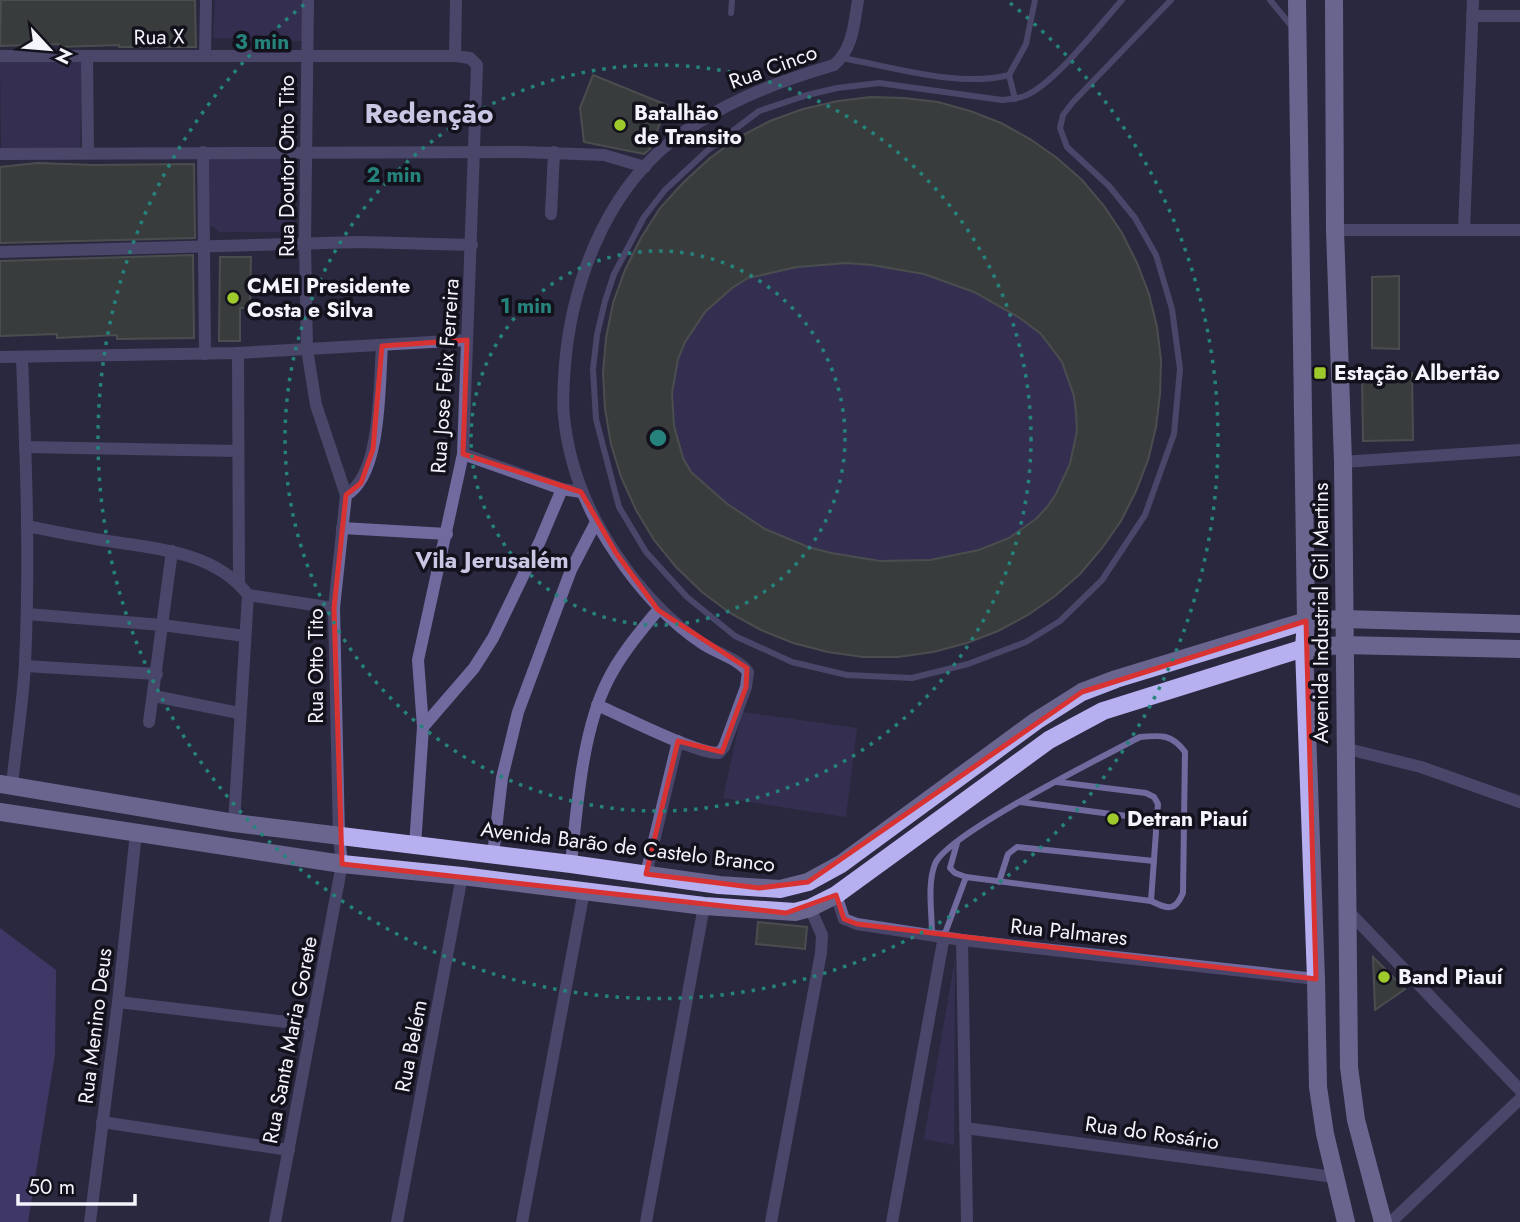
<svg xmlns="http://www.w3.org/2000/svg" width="1520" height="1222" font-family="Jost,sans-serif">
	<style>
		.green { fill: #403966 }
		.forest { fill: #5a4d99 }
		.building { fill: #4b543c; stroke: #727b61; stroke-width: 2; fill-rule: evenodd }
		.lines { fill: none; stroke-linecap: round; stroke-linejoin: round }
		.lane { stroke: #706a9f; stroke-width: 6 }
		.street { stroke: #706a9f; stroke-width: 12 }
		.primary { stroke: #b6b0f1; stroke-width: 18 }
		.marked { fill: none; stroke: #d83233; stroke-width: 5; stroke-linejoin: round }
		.ring { fill: none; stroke: #26837c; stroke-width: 3.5; stroke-dasharray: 3.5 7 }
		.poi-dot { fill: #9fca2c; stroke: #13121c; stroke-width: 2.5 }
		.labels { text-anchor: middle; stroke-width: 7; stroke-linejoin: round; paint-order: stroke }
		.street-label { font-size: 21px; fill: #f4f4fd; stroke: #13121c }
		.poi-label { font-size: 21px; font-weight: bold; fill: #f4f4fd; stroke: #13121c; text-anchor: start }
		.neighbourhood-label { font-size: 23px; font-weight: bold; fill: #c9c7e3; stroke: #13121c }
		.district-label { font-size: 28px; font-weight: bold; fill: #c9c7e3; stroke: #13121c }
		.centre { fill: #26837c; stroke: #13121c; stroke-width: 3.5 }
		.ring-label { font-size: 21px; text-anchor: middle; font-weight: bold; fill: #26837c; stroke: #13121c; stroke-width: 7; stroke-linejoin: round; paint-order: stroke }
	</style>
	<rect width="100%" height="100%" fill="#2a283e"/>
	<g class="green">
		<path d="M215,0H305L303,41L213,38Z"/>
		<path d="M0,57L82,59L80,150L1,148Z"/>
		<circle cx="882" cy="377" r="279"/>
		<path d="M293,157V220L279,232H220L210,225L209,158Z"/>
		<path d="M742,712L857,728L846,817L723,798Z"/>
		<path d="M955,959L954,1145L924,1139Z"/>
	</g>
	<path class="forest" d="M0,928L56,970L55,1054L28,1222H0Z"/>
	<g class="building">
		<path d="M1,0H195L196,47H119V45L59,47V44L0,46Z"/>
		<path d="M593,75L667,105L650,149L644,154L584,142L580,108Z"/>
		<path d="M871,97L904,98L938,102L970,111L1001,123L1030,139L1057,158L1082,180L1104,206L1122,233L1137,263L1149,294L1157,327L1161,360L1160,394L1156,427L1148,460L1136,491L1121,521L1102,548L1080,574L1055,596L1028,615L998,631L967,643L933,652L898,657H863L828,652L793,643L761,630L730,613L702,592L676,567L654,540L636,510L621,477L611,444L605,409L603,373L606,338L613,303L625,270L641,238L660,208L684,182L710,158L739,137L770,121L803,109L838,101ZM847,263L872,265L924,274L974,292L1020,318L1041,334L1062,362L1074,396L1076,413L1077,431L1070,464L1056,494L1047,507L1036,519L1009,538L979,550L930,560L880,561L831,553L808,547L765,529L726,503L691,472L683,458L674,426L672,393L678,359L685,342L705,312L732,288L748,278L797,267Z"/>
		<path d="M37,163L95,165L194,164L195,238L0,243V167Z"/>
		<path d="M193,255L194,338L117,339V335L57,338V334L0,336V261Z"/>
		<path d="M220,257H251L250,308H240V341H219Z"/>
		<path d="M1399,276V349L1372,348V277Z"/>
		<path d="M1412,373L1413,440L1363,441L1362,374Z"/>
		<path d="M758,922L807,927L805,949L756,944Z"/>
		<path d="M1373,957L1405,989L1375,1010Z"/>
	</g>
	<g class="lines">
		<g class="lane">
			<path d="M1122,0C1099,26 1058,79 1029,94C1020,99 1011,99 1002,100L879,83L837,88L807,95L759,111L708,150L665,190L644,217L614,274L605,301L597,335L593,369L596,419L619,507L646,552L687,597L735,636L792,662L847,675L912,678L968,664L1026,642L1060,621L1102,580L1145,515L1174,434L1180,369L1172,309L1156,255L1135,218L1109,186L1067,147L1060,128L1063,115L1073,102L1171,0"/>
			<path d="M1270,0L1293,28"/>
			<path d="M731,13L732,0"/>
			<path d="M842,58C894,67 959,88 1009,75L1026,44L1035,0"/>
			<path d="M1009,75L1015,99"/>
			<path d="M1057,782L1146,793L1154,797L1158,804L1151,901"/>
			<path d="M1020,802L1157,820"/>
			<path d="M957,843L950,868L955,873L966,877"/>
			<path d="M999,882L1008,854L1017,847L1154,861"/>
			<path d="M932,934C932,913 927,884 935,864C946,835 1104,756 1140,737C1161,735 1172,734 1185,752L1183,893C1175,912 1168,909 1151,901L966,877L944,936"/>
		</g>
		<g class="street">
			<path d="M1472,16H1520"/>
			<path d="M0,56H455L470,58L477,65L463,454L418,660L423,727L415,846"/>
			<path d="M205,56L206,0"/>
			<path d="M455,56L456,0"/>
			<path d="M87,57L88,153"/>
			<path d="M203,152L205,354"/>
			<path d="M0,154L522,152L604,155L645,167"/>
			<path d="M551,214L554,152"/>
			<path d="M1335,230H1520"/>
			<path d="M1464,230L1473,0"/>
			<path d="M0,252L360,242L472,245"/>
			<path d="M238,353L239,584"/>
			<path d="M0,357L238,353L467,340"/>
			<path d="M25,447L237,451"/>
			<path d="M463,454L562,489"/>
			<path d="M1343,462L1520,450"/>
			<path d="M346,495C382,475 379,385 382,346"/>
			<path d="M27,526C52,531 76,536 101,540C152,548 215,551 248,595L234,823"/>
			<path d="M342,528L447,534"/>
			<path d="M248,595L334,608"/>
			<path d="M27,614L162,625L245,636"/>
			<path d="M25,666L157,674"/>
			<path d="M154,696L239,713"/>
			<path d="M597,705C623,716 696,754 719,753L724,747L746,687L748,672C739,659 717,653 703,644C667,620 640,590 616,554C588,513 569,466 564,417C562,399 564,381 565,364C572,284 604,197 668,144C718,104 773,83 834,65C853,49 854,24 858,0"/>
			<path d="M149,722L172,551"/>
			<path d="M423,727L474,668L493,638L540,541L562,489L581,492"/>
			<path d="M1344,748L1421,767L1520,802"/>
			<path d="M12,785C16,745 23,704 25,663C30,561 26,459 22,358"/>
			<path d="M493,855L502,778L518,712L571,570L596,522"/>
			<path d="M571,864C577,807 582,731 608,680C621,654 640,632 658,610"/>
			<path d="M646,874L678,741"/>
			<path d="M836,895L844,919L857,924L962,940L1316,979"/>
			<path d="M1349,912L1520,1090"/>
			<path d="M962,940L967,1222"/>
			<path d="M118,1002L312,1025"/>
			<path d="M102,1122L289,1150"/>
			<path d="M965,1128L1334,1177"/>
			<path d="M90,1222L118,1002L136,833"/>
			<path d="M275,1222L342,864L339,837L334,608L346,495L316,405L307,349L305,243L308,0"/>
			<path d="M397,1222L462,876"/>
			<path d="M522,1222L584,891"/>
			<path d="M646,1222L704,906"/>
			<path d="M771,1222L821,953L822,935L810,908"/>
			<path d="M892,1222L944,936"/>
			<path d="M1391,1222L1520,1099"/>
		</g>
		<g class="primary">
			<path d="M1297,0L1306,621L1304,648L1316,979L1318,1087L1325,1134L1346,1222"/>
			<path d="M1334,0L1335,230L1343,462L1349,1067L1356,1120L1383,1222"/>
			<path d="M0,784L234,823L571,864L719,885L780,889L808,882L841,864L1036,721L1082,692L1116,679L1306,621L1343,619L1520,624"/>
			<path d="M0,812L342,864L462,876L704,906L795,912L810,908L836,895L1049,740L1103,711L1304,648L1343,645L1520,649"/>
		</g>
	</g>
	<path d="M0 0H1520V1222H0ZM467,340L463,454L581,492L616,553L658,610L747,668L746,687L722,752L678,741L646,874L759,888L808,882L1082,692L1306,621L1316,979L857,924L844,919L836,895L786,913L342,864L334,608L346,495L361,483L373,449L382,346Z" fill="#2a283e" fill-opacity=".55" fill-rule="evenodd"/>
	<path class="marked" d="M467,340L463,454L581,492L616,553L658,610L747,668L746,687L722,752L678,741L646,874L759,888L808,882L1082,692L1306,621L1316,979L857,924L844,919L836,895L786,913L342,864L334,608L346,495L361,483L373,449L382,346Z"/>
	<g class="ring">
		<circle cx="658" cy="438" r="187"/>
		<circle cx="658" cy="438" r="373"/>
		<path d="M1010 3A560 560 0 1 1 306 3"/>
	</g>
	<g class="poi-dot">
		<circle cx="620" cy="125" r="7"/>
		<circle cx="233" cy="298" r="7"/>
		<rect x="1313" y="366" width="14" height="14" rx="3.5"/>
		<circle cx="1113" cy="819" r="7"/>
		<circle cx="1384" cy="977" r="7"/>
	</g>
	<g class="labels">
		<g class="street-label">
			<text transform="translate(159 37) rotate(-1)" y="7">Rua X</text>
			<text transform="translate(773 67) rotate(-20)" y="7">Rua Cinco</text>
			<text transform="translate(287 166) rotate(-90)" y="7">Rua Doutor Otto Tito</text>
			<text transform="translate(445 376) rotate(-86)" y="7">Rua Jose Felix Ferreira</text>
			<text transform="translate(1321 613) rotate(-90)" y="7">Avenida Industrial Gil Martins</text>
			<text transform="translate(316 666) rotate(-90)" y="7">Rua Otto Tito</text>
			<text transform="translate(628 847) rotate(7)" y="7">Avenida Barão de Castelo Branco</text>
			<text transform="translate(1069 932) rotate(6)" y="7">Rua Palmares</text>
			<text transform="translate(95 1026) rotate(-83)" y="7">Rua Menino Deus</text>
			<text transform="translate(290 1040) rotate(-79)" y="7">Rua Santa Maria Gorete</text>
			<text transform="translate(411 1046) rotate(-79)" y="7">Rua Belém</text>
			<text transform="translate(1152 1133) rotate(8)" y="7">Rua do Rosário</text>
		</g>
		<g class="poi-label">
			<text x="634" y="120">Batalhão<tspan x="634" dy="24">de Transito</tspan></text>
			<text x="247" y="293">CMEI Presidente<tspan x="247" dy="24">Costa e Silva</tspan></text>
			<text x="1334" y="380">Estação Albertão</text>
			<text x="1127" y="826">Detran Piauí</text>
			<text x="1398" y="984">Band Piauí</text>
		</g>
		<g class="neighbourhood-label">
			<text x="492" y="568">Vila Jerusalém</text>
		</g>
		<g class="district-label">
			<text x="429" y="123">Redenção</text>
		</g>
	</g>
	<circle cx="658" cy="438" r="10" class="centre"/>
	<g class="ring-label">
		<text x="262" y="49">3 min</text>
		<text x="394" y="182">2 min</text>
		<text x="526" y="313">1 min</text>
	</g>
	<g transform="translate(49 49) rotate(116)" stroke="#13121c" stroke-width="5" paint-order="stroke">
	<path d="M0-5L12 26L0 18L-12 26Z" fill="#f4f4fd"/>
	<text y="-10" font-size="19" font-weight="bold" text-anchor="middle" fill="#f4f4fd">N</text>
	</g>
	<path d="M18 1194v10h117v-10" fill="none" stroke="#f4f4fd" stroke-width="3.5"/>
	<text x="28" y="1194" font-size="21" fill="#f4f4fd" stroke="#13121c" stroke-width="5" paint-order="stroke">50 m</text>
</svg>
